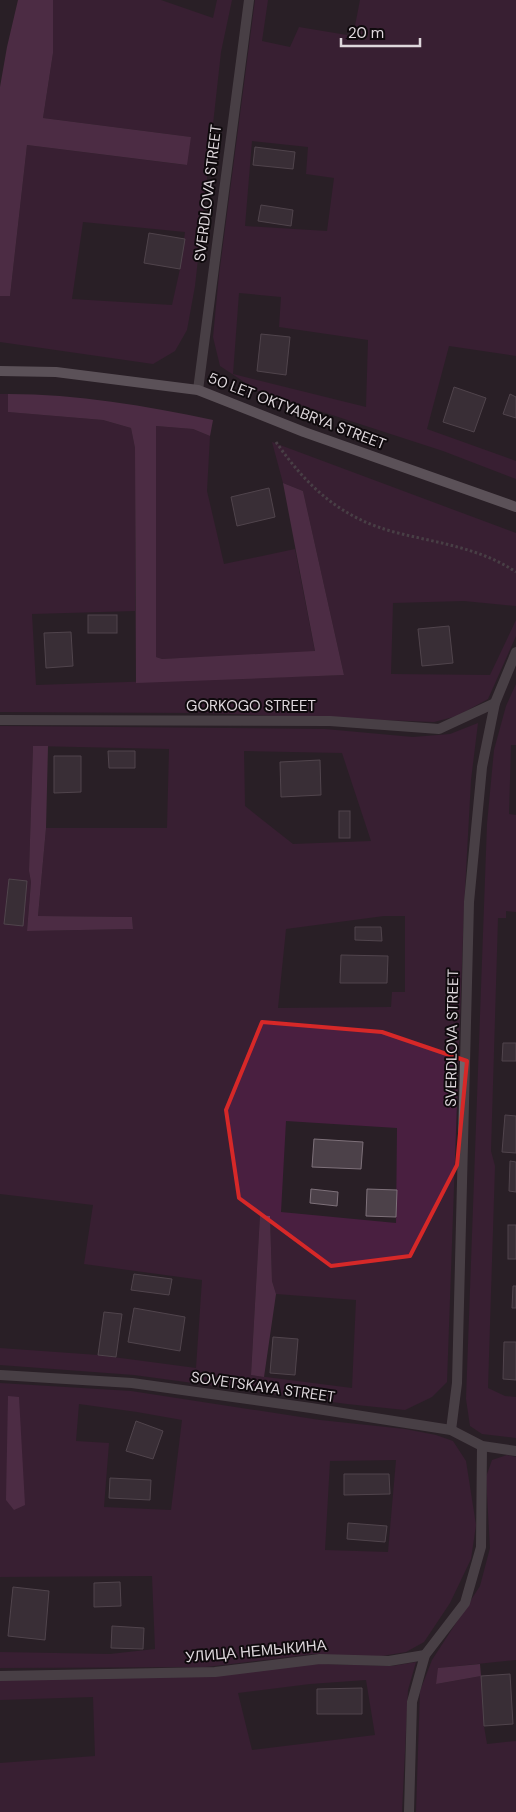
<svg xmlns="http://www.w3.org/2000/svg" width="516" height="1812" font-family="'DM Sans',sans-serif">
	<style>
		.green { fill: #491f40; fill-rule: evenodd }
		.forest { fill: #763d68 }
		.building { fill: #4c4149; stroke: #7e717a }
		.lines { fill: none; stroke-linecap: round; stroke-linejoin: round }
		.path { stroke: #6e666c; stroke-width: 3; stroke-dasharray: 2.5 2.5; stroke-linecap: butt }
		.minor { stroke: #6d676b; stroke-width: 10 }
		.secondary { stroke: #978f95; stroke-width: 10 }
		.marked { fill: none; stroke: #d62828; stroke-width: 4; stroke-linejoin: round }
		.labels { text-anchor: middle; stroke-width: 4; stroke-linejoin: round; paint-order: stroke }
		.street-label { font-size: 15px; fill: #ded7dc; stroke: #0f0a0d }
	</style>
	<rect width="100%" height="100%" fill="#291f26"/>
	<g class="green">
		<path d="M53,0H161L213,18L217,0H232L221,52L195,286L187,330L175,351L153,364L0,342V296H10L27,145L186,165L191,137L43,118L53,53ZM83,222L185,232L180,269L172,305L72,299Z"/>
		<path d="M255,0H268L262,41L290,47L299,27L353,36L360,0H516V356L449,346L427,429L516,461V479L443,451L258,391L220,366L213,337L219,275ZM252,141L308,147L306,174L334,178L327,231L245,226ZM239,293L281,297L279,327L368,340L366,407L233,374Z"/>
		<path d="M0,394H8L9,412L103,420L131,428L135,448V611L32,614L36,685L344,675L303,491L283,483L272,442L516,533V606L464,601L393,603L391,674L490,675L516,620V636L488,699L457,716L434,722L203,713L0,712Z"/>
		<path d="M156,426L193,429L210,436L207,491L224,564L295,549L315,652L162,659L156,657Z"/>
		<path d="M516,684V745H511L509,814L516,815V912L506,911V918H498L491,1151L495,1166L488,1388L505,1396L516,1397V1438L482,1434L470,1426L466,1399L487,824L494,750L506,706Z"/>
		<path d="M478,723L471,780L464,908L447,1382L432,1397L405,1410L347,1404L134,1375L0,1365V1348L98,1355L196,1368L202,1280L84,1264L93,1205L0,1194V726L325,729L413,737L450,734ZM33,746L169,749L167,828H46L38,916L132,917L133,929L27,931L31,882L29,871ZM244,751L342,753L371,841L293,844L245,806ZM384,916H405V992H392L391,1007L278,1008L286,929ZM286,1121L397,1128L396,1223L281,1212ZM260,1215L270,1216L272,1281L276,1294L356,1300L352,1388L251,1375Z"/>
		<path d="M0,1383L131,1391L320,1420L405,1429L436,1435L453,1441L466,1461L476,1525L471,1559L450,1603L424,1642L406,1652L376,1657L313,1654L206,1667L0,1668V1652L110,1654L155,1649L152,1576L0,1577ZM79,1404L137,1412L182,1420L171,1510L104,1507L109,1443L76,1441ZM396,1460L388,1552L325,1550L330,1461Z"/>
		<path d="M507,1455L516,1457V1660L439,1668L436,1684L481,1676L484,1726L487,1744L516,1741V1812H416L420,1691L432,1660L480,1586L490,1548L486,1477L492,1460Z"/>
		<path d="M416,1662L408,1690L402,1812H0V1763L95,1756L93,1697L0,1700V1680L321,1664L392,1666ZM366,1680L375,1735L252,1750L238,1693L310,1684Z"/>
	</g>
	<g class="forest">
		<path d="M18,0H53V53L43,118L191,137L187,165L27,145L10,296H0V87L7,47Z"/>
		<path d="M8,394C77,394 146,406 213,420L210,436L193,429L156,426V657L162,659L315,651L283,483L303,491L344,675L136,683L135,448L131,428L103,420L8,412Z"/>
		<path d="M33,746H48L46,828L38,916L132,917L133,929L27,931L31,882L29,871Z"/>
		<path d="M260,1215L270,1216L272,1281L276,1294L264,1377L251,1375Z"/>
		<path d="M8,1396L19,1397L25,1505L14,1510L6,1500Z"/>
		<path d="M480,1664L481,1676L436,1684L438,1668Z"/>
	</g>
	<g class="building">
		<path d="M255,147L295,152L293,169L253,165Z"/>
		<path d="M261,205L293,210L291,226L258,221Z"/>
		<path d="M149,233L185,239L180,269L144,263Z"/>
		<path d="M261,334L290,337L286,375L257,371Z"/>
		<path d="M454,387L486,398L474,432L443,422Z"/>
		<path d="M510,394L516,397V418L503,414Z"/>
		<path d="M269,488L275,517L237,526L231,497Z"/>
		<rect x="88" y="615" width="29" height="18"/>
		<path d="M449,626L453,663L422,666L418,629Z"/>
		<path d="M71,632L73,666L46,668L44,633Z"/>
		<path d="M108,751H135V768H109Z"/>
		<path d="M54,756H81V792L54,793Z"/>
		<path d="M320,760L321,795L281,797L280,762Z"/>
		<rect x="339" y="811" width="11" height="27"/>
		<path d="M9,879L27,881L23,926L4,924Z"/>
		<path d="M355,927H381L382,941L355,940Z"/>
		<path d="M341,955L388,956L387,983H340Z"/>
		<path d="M503,1043H516V1061H502Z"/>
		<path d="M505,1115L516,1116V1153L502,1152Z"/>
		<path d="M314,1139L363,1142L361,1169L312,1167Z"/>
		<path d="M510,1161L516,1162V1192L509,1191Z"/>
		<path d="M311,1189L338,1192L337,1206L310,1203Z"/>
		<path d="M367,1189L397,1190L396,1217L366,1216Z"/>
		<rect x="508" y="1225" width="8" height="34"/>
		<path d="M134,1274L172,1279L169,1295L131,1290Z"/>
		<path d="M513,1286H516V1308H512Z"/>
		<path d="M134,1308L185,1317L180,1351L128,1342Z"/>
		<path d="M104,1312L122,1314L116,1357L98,1355Z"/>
		<path d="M273,1337L298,1339L295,1375L270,1373Z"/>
		<path d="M504,1342H516V1380L503,1379Z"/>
		<path d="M136,1421L163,1431L153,1459L126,1451Z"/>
		<path d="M344,1474H389L390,1494L344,1495Z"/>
		<path d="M110,1478L151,1480L150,1500L109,1498Z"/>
		<path d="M348,1523L387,1526L385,1542L347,1539Z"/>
		<path d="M120,1582L121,1606L94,1607V1583Z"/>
		<path d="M13,1587L49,1591L45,1640L8,1636Z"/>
		<path d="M112,1626L144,1628L143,1649L111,1648Z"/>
		<path d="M510,1674L513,1724L484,1726L481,1676Z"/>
		<path d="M362,1688V1714H317V1689Z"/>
	</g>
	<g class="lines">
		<path class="path" d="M276,442C308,488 342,519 398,533C438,543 480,548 516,572"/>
		<g class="minor">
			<path d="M198,390L249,0"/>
			<path d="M0,720L330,721L439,729L495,703"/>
			<path d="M0,1375L132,1383L311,1408L451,1430L482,1446L516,1451"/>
			<path d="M451,1430L457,1383L469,902L482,767L495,703L516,652"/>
			<path d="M0,1676L215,1672L320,1659L389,1661L425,1655"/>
			<path d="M409,1812L412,1702L425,1655L465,1603L481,1547L482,1446"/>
		</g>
		<path class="secondary" d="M0,371L56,372L198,390L304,432L516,507"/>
	</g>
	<path d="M0 0H516V1812H0ZM262,1022L382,1032L467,1061L457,1165L410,1256L331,1266L239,1198L226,1110Z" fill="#291f26" fill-opacity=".55" fill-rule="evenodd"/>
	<path class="marked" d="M262,1022L382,1032L467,1061L457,1165L410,1256L331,1266L239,1198L226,1110Z"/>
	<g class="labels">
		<g class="street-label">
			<text transform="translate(208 193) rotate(-83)" y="5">SVERDLOVA STREET</text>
			<text transform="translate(297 411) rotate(21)" y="5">50 LET OKTYABRYA STREET</text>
			<text x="251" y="711">GORKOGO STREET</text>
			<text transform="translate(452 1038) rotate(-89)" y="5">SVERDLOVA STREET</text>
			<text transform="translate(263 1387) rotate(8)" y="5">SOVETSKAYA STREET</text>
			<text transform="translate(256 1651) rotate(-5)" y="5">УЛИЦА НЕМЫКИНА</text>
		</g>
	</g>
	<path d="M341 38v8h79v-8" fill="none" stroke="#ded7dc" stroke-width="2.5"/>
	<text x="348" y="38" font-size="15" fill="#ded7dc" stroke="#0f0a0d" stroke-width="4" paint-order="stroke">20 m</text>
</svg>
